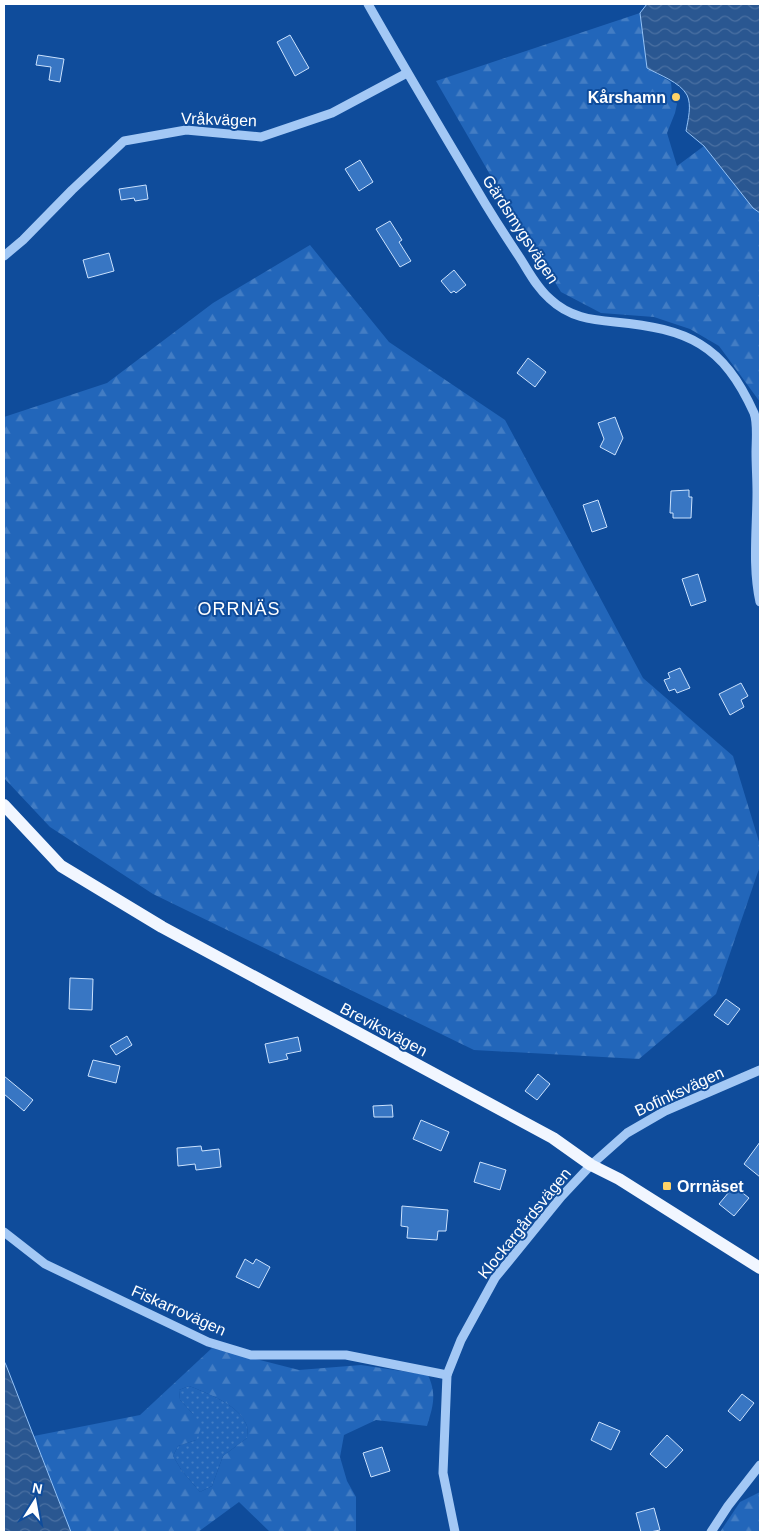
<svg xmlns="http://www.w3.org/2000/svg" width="764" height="1536" font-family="Arial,sans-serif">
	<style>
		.grass { fill: url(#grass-dots) }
		.forest { fill: url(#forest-firs); fill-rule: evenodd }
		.water { fill: url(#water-waves); stroke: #94c3f8 }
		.building { fill: #3876c3; stroke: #cbe2fe }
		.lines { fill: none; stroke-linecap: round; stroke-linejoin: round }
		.minor { stroke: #a3c8f5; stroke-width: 9 }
		.major { stroke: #f1f6ff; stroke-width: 12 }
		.poi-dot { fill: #ffd367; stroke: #0f4c9b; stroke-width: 2 }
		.labels { text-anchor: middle; stroke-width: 4; stroke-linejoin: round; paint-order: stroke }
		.poi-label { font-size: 16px; font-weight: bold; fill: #fff; stroke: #0f4c9b; text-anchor: end }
		.street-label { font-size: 16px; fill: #fff; stroke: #0f4c9b }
		.neighbourhood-label { font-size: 18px; letter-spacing: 1px; fill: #fff; stroke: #0f4c9b }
	</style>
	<defs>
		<pattern id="grass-dots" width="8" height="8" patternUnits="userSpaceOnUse" patternTransform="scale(1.25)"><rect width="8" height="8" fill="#2266ba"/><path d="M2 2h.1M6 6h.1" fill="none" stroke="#437dc4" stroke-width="1.8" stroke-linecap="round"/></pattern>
		<pattern id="forest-firs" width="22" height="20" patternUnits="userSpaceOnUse" patternTransform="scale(1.25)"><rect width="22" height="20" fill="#2266ba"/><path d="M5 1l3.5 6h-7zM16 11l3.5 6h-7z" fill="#437dc4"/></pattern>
		<pattern id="water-waves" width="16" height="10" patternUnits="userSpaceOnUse" patternTransform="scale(1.25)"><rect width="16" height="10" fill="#2a5791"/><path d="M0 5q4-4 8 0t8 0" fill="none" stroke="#4a70a2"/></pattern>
	</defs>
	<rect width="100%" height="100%" fill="#0f4c9b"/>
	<path class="grass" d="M189,1386C207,1393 240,1405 247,1426C248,1429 247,1435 247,1438L223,1456L212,1486L200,1492L182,1471L173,1456L178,1446L196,1440L193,1414L180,1400L179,1390Z"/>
	<g class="forest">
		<path d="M640,13L647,68L671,82L672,95L677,104L675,113L667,133L677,166L704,146L753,207L760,213V402L719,346L690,329L654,317L601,313L561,292L507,204L436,81Z"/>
		<path d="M310,245L389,342L505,420L643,678L733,756L760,845V866L716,994L639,1059L474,1050L153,894L50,827L4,778V417L107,383L213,303Z"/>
		<path d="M212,1348L299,1370L361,1365L428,1375C437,1395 433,1406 427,1426L376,1420L344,1435L340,1457L347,1481L356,1497V1532H270L239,1502L198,1532H71L34,1436L140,1415ZM189,1386C207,1393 240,1405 247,1426C248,1429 247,1435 247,1438L223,1456L212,1486L200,1492L182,1471L173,1456L178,1446L196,1440L201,1428L193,1414L180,1400L179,1390Z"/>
		<path d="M760,1492V1532H720L740,1502Z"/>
	</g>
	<g class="water">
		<path d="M647,4H760V213L753,208L704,146L686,131C688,120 692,105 687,95C680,82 659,75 647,68L640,13Z"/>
		<path d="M4,1361L6,1365L71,1532H4Z"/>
	</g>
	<g class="building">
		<path d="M290,35L309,68L295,76L277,42Z"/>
		<path d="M38,55L64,59L60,82L49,80L51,67L36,65Z"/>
		<path d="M360,160L373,182L359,191L345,169Z"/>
		<path d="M146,185L148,199L135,201L134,198L121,200L119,189Z"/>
		<path d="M390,221L402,240L399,242L411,261L400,267L376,229Z"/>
		<path d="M109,253L114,271L88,278L83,260Z"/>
		<path d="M454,270L466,285L456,293L454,291L451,293L441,281Z"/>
		<path d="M528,358L546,372L535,387L517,373Z"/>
		<path d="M615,417L623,438L615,455L600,447L604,439L598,423Z"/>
		<path d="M689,490V497H692L691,518H673V513H670L671,491Z"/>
		<path d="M598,500L607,527L592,532L583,505Z"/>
		<path d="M698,574L706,601L691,606L682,579Z"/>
		<path d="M680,668L690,688L677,693L675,689L669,691L664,680L670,678L668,673Z"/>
		<path d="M741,683L748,696L741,700L744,707L730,715L719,694Z"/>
		<path d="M70,978L93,979L92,1010L69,1009Z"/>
		<path d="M726,999L740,1009L728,1025L714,1015Z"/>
		<path d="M127,1036L132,1045L116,1055L110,1046Z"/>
		<path d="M298,1037L301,1051L286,1054L288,1059L269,1063L265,1044Z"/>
		<path d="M93,1060L120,1066L116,1083L88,1076Z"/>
		<path d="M538,1074L550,1084L537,1100L525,1091Z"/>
		<path d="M4,1076L33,1100L24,1111L4,1094Z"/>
		<path d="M392,1105L393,1117H374L373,1106Z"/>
		<path d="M421,1120L449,1132L441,1151L413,1139Z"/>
		<path d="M760,1142V1177L744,1164Z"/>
		<path d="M201,1146L202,1151L219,1149L221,1167L196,1170L195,1164L178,1166L177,1148Z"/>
		<path d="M480,1162L506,1170L500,1190L474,1182Z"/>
		<path d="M734,1186L749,1198L734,1216L719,1204Z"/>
		<path d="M402,1206L448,1210L446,1231H438L437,1240L407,1238L408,1227L401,1226Z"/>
		<path d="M245,1259L253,1264L256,1259L270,1267L259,1288L236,1277Z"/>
		<path d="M742,1394L754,1403L740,1421L728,1411Z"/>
		<path d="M599,1422L620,1431L611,1450L591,1440Z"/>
		<path d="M667,1435L683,1450L666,1468L650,1454Z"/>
		<path d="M382,1447L390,1471L371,1477L363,1453Z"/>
		<path d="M654,1508L660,1530L650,1532H641L636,1513Z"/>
	</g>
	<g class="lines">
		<g class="minor">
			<path d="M368,4C406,71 446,138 486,205C497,223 508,240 520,258C529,272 537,288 550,299C569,317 591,320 615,322C688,329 723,344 754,413C758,423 756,441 756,452C756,465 757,479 757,492C757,528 752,566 760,602"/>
			<path d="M4,256L23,240L72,190L124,141L186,130L261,137L332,113L407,73"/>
			<path d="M4,1232L45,1264L208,1342L251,1355H346L447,1375"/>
			<path d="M455,1532L443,1473L447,1375L461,1340L495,1278L561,1197L591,1165L627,1133L665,1111L760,1070"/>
			<path d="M711,1532L728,1506L760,1465"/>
		</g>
		<path class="major" d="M4,805L61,866L162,927L553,1138L591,1165L619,1179L760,1268"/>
	</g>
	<g class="poi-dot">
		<circle cx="676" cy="97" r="5"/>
		<rect x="662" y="1181" width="10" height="10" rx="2.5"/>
	</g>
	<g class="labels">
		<g class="poi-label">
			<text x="666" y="103">Kårshamn</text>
			<text x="677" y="1192" text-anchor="start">Orrnäset</text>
		</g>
		<g class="street-label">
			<text transform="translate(219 119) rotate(2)" y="6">Vråkvägen</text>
			<text transform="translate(521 229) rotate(57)" y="6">Gärdsmygsvägen</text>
			<text transform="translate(384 1029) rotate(28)" y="6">Breviksvägen</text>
			<text transform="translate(679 1091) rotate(-25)" y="6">Bofinksvägen</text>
			<text transform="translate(524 1223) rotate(-51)" y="6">Klockargårdsvägen</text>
			<text transform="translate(179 1310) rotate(24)" y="6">Fiskarrovägen</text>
		</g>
		<g class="neighbourhood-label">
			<text x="239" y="615">ORRNÄS</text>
		</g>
	</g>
	<rect width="764" height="1536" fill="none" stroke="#ffffff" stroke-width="10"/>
	<g transform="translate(35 1501) rotate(11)" stroke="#0f4c9b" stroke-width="4" paint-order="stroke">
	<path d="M0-4L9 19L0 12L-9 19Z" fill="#ffffff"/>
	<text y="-8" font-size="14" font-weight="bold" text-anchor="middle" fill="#ffffff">N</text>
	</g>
</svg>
